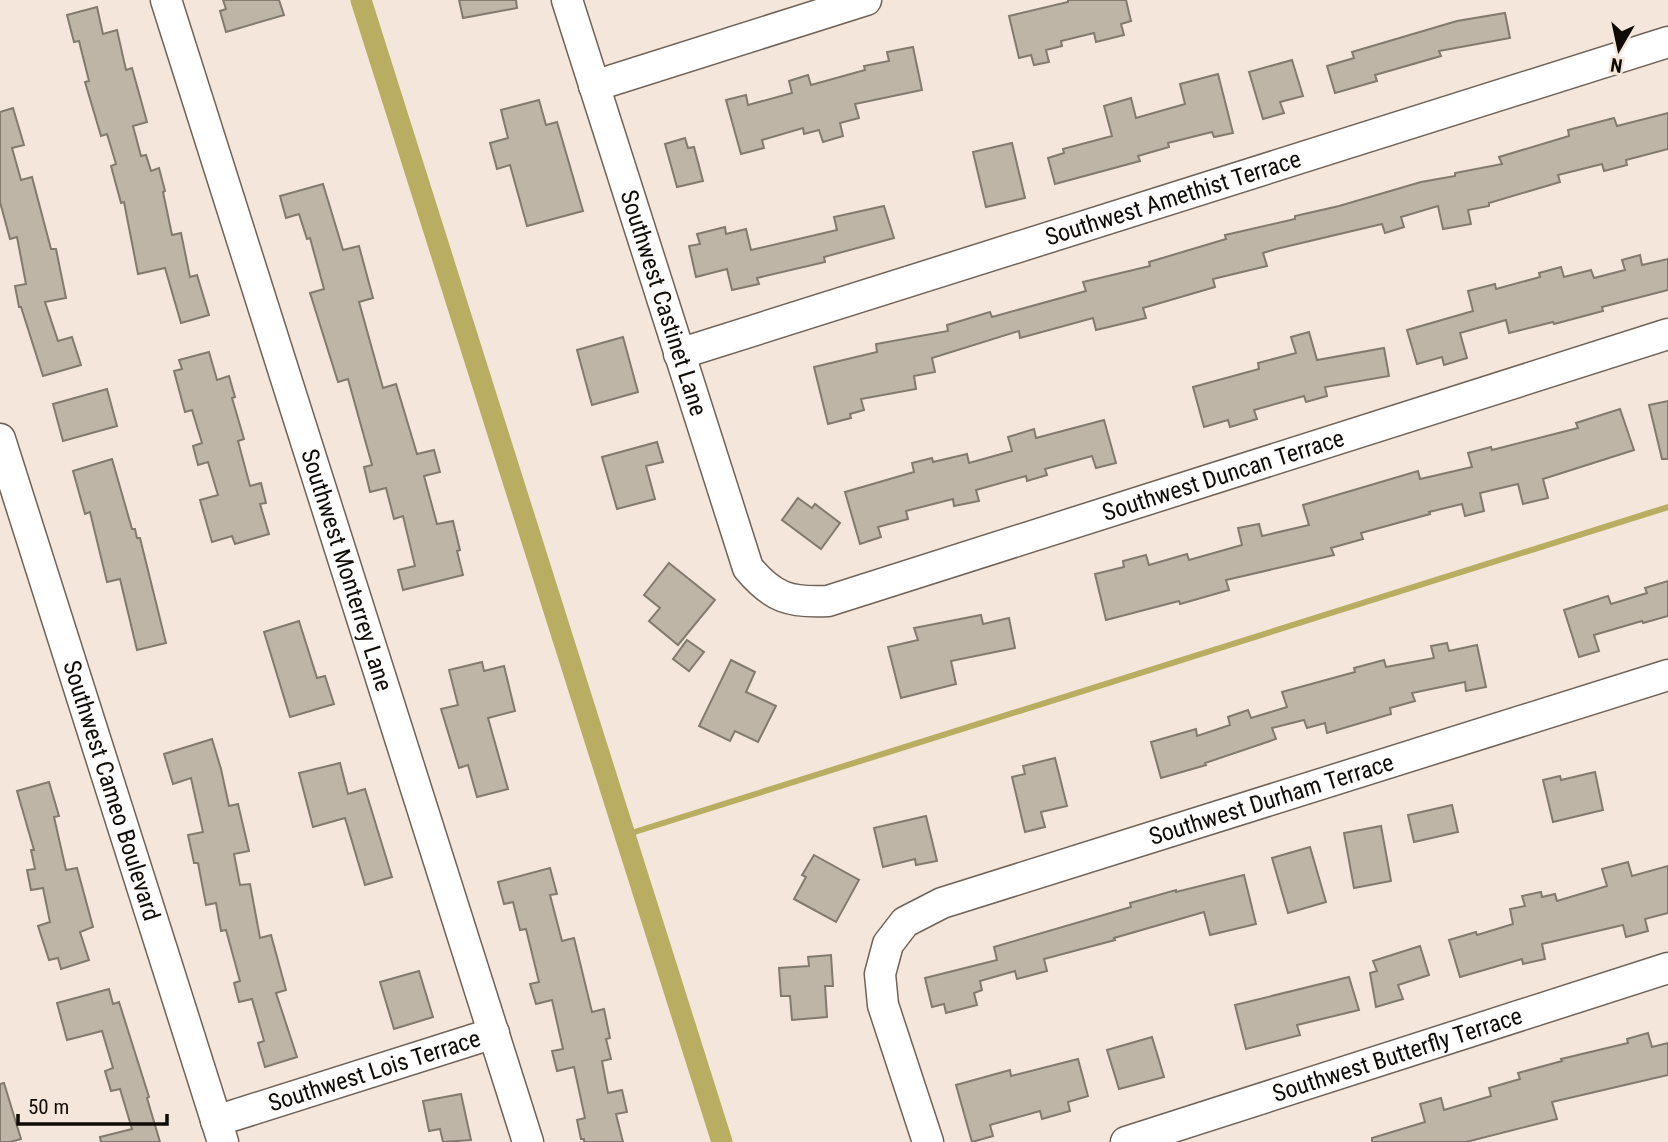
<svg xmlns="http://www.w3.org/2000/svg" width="1668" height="1142" font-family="'Roboto Condensed',sans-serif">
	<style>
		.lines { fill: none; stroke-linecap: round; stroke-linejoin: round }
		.stream { stroke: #b9ad61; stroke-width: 6 }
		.canal { stroke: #b9ad61; stroke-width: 21 }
		.building { fill: #beb5a7; stroke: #827a6d; stroke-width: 2 }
		.minor-casing { stroke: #6f6359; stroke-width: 33 }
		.minor { stroke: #fff; stroke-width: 30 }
		.labels { text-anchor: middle; stroke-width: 5; stroke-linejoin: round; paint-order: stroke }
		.street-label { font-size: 24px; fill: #0f0b07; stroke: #f4e6da }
	</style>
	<rect width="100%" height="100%" fill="#f4e6da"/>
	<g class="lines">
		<path class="stream" d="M625,835L1668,507"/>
		<path class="canal" d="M361,0L722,1142"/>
	</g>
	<g class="building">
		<path d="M223,0H279L284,15L226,32L220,11L226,9Z"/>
		<path d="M459,0H516L517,8L463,18Z"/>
		<path d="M1068,0H1126L1131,21L1121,24L1124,35L1096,42L1094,33L1061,41L1062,46L1046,50L1049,62L1034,65L1031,55L1019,58L1009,16L1068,2Z"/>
		<path d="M97,7L103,34L117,30L126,70L132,68L147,122L133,126L141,156L146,155L151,171L159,168L165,191L163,192L172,235L181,233L190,277L197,275L209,315L181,323L165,268L138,274L124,202L121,203L111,166L116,164L107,134L101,136L85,82L89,81L79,41L74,42L67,15Z"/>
		<path d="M1505,13L1510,38L1439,51L1441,56L1375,75L1377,81L1335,93L1327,66L1354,58L1352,52L1457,21Z"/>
		<path d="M913,47L922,90L855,104L859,118L840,123L843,136L823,142L819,130L804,134L803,128L762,140L764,148L741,154L726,100L746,95L748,105L792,93L789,81L808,75L811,85L865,70L864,66L889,61L887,52Z"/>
		<path d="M1292,60L1303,96L1280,102L1284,113L1263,119L1249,72Z"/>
		<path d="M1218,74L1233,133L1214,137L1212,132L1168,143L1169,147L1138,156L1140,161L1055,184L1048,158L1064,153L1063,149L1112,136L1104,106L1131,98L1136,118L1185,104L1180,84Z"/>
		<path d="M539,100L546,125L557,122L583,211L527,226L510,165L497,169L490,143L508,138L501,110Z"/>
		<path d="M13,108L24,145L12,148L21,180L32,177L51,249H56L66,298L45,302L58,341L72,337L81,365L43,376L21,307H19L15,286L26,284L17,237L10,239L0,202V112Z"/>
		<path d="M1668,113V149L1626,160L1627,165L1604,171L1602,164L1558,175L1560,182L1489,203V206L1468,210L1471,224L1443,229L1438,206L1401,217L1404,227L1385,233L1382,224L1276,249L1263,253L1267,266L1213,279L1215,287L1143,308L1146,318L1096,330L1093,318L1020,338L1019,331L932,358L935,372L914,376L916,389L861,399L864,410L850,414L851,418L828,424L814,367L877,352L876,344L948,331L947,325L990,312L992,317L1086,291L1083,282L1150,266L1149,262L1226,239L1225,235L1295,219V216L1339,206L1421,182L1455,176V173L1502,164L1499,157L1569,136L1568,130L1614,118L1617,126Z"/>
		<path d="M685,138L688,148L694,147L703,181L677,187L665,144Z"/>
		<path d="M1012,143L1025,198L986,207L973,152Z"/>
		<path d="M323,184L343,250L359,246L373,298L359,302L383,388L396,384L417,454L434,450L440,472L424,476L437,524L453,521L460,550L457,551L463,575L403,590L398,570L415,566L403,516L394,519L386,488L370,492L364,467L372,465L348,379L338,382L310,293L324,289L310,238L307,239L299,214L286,218L280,196Z"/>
		<path d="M884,206L894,238L824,257L825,262L757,278L759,284L732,290L727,269L696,277L689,246L700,244L697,234L725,227L726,234L746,229L751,250L837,230L834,217Z"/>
		<path d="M1640,255L1642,265L1668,259V290L1602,307L1603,311L1554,324L1553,322L1509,333L1506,320L1460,333L1467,358L1444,365L1442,357L1417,364L1407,330L1473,311L1468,291L1495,284L1496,289L1540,277L1539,273L1561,267L1564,277L1591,270L1594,278L1625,270L1622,260Z"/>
		<path d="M1309,332L1317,360L1384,348L1389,376L1325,387L1327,396L1306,402L1304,396L1254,410L1257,419L1230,427L1228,420L1204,427L1193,387L1259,369L1258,363L1296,353L1291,337Z"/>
		<path d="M623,337L638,392L592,405L577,350Z"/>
		<path d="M209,352L217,380L229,376L235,397L232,398L244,439L238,441L250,486L261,483L266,503L260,504L269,534L235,544L232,536L212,542L200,500L218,495L208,462L198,465L193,446L202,443L192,410L185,412L174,371L182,369L179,360Z"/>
		<path d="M107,389L117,426L63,441L53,404Z"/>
		<path d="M1668,401V459H1662L1649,405Z"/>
		<path d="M1620,409L1634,450L1543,479L1548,498L1523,504L1518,484L1480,493L1484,511L1465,516L1462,504L1429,512L1430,514L1361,533L1363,539L1331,548L1334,555L1226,580L1229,590L1180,604L1179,601L1106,620L1095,574L1124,567L1123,561L1146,555L1149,565L1187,554L1189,560L1242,545L1238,528L1259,524L1262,536L1309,525L1303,505L1418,471L1420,479L1472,467L1468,453L1491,447L1492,450L1578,428L1576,423Z"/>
		<path d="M1104,420L1116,463L1096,468L1092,456L1045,469L1047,475L1027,481L1026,476L976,490L979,501L954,506L953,499L906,511L908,519L878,527L881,537L860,544L845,492L914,472L912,463L932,458L933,462L967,454L969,463L1012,451L1008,437L1034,429L1036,438Z"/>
		<path d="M657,442L663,462L646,466L655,499L617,509L602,457Z"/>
		<path d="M112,459L132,529H135L137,538H140L166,643L137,650L120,579L107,582L90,512L85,514L73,471Z"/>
		<path d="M798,498L812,508L815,504L840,523L821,549L782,520Z"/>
		<path d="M669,563L715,600L678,645L649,621L660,608L644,595Z"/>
		<path d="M1668,581V616L1643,623L1642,621L1594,635L1599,651L1579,657L1564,610L1608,596L1611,604L1647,593L1645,588Z"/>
		<path d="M981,615L983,624L1009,618L1015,648L951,661L956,684L901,698L888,647L918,640L914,628Z"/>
		<path d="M299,621L317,678L325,676L334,704L290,717L264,632Z"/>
		<path d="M687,640L704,652L689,671L673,659Z"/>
		<path d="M1447,643L1449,651L1477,645L1486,687L1466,691L1465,682L1412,693L1415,701L1390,708L1391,714L1327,733L1325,723L1307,728L1304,720L1272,728L1276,739L1205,763L1206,765L1161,778L1151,742L1196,729L1197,736L1230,725L1228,717L1248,710L1251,718L1287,707L1282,692L1355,672L1354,668L1384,660L1386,667L1434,658L1431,646Z"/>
		<path d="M731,660L755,672L746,692L776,706L758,742L735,731L730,741L699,726Z"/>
		<path d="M482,662L484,671L504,666L515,711L488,718L508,789L477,797L468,765L459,768L441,709L458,705L449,670Z"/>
		<path d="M212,739L221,769L229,806L238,804L249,851L234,854L240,885L250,884L260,938L271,935L286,990L276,993L297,1057L265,1067L258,1043L264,1041L252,999L239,1002L234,983L240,981L226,930L221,931L216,903L206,905L198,863H194L188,835L203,832L191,778L173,784L164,754Z"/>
		<path d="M1055,758L1067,806L1041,812L1045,827L1025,832L1012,777L1025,774L1023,766Z"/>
		<path d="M340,763L348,794L365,789L392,877L365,885L345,818L313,827L299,773Z"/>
		<path d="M1595,772L1603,810L1553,822L1543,780L1560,776L1561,780Z"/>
		<path d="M49,782L59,816L54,817L66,870L77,868L93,927L80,932L89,960L61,969L58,958L49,960L38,926L50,922L43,888L31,890L27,870L35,869L31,850H34L17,791Z"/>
		<path d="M1452,805L1458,832L1414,842L1408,815Z"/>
		<path d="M926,816L937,861L916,865L915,859L883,867L874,828Z"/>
		<path d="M1381,826L1391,881L1354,888L1344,833Z"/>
		<path d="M1310,847L1326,902L1288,913L1272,858Z"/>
		<path d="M814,855L859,880L836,922L794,899L806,877L802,875Z"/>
		<path d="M1628,862L1632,876L1668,866V913L1645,919L1648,931L1626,937L1623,925L1542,944L1545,959L1523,964L1522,959L1460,977L1449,940L1476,932L1477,935L1513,924L1510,909L1525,906L1522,896L1541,892L1542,897L1555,894L1557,901L1607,886L1602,869Z"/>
		<path d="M550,868L557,894L550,895L562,941L574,938L592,1012L604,1009L610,1038L606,1039L611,1059L602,1061L608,1093L622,1090L627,1112L616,1114L623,1142H584V1139H581L577,1120L585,1118L574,1067L557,1071L552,1051L563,1049L552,1000L536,1004L530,984L539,982L526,929L520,930L513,902L504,904L498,882Z"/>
		<path d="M1244,875L1256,924L1210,935L1204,912L1114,938L1115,940L1044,959L1047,971L1017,979L1015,971L980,981L982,990L974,993L977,1005L946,1013L944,1004L932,1007L925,978L997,960L994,947L1131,907L1130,903L1176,890V892Z"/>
		<path d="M1420,946L1429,975L1398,985L1403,999L1376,1007L1370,973L1377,971L1373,961Z"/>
		<path d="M831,955L833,986H825L827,1017L792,1020L790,996H781L779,968L809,966L808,957Z"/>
		<path d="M419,971L433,1017L394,1029L380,982Z"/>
		<path d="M1349,977L1359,1010L1297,1025L1300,1035L1246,1049L1235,1005Z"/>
		<path d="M109,989L113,1004L119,1002L149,1097L147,1098L160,1142H101L100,1137L132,1129L120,1089L111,1091L105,1071L113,1068L102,1031L67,1040L57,1003Z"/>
		<path d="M1648,1033L1652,1047L1668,1043V1075L1552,1102L1557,1119L1466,1142H1372V1138L1425,1122L1420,1104L1441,1098L1444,1110L1491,1096L1489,1088L1520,1079L1518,1073L1562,1061L1561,1059L1628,1043L1627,1039Z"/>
		<path d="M1152,1037L1164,1077L1119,1089L1107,1050Z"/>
		<path d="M1078,1059L1088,1096L1068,1102L1070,1111L1042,1119L1040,1111L990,1125L993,1136L972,1142L956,1085L1010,1070L1011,1076Z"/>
		<path d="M4,1083L21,1139L10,1142H0V1084Z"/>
		<path d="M461,1094L471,1140L443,1142L440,1129L429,1131L423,1101Z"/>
	</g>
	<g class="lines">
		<defs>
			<g id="minor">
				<path id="s1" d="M166,0L528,1142"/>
				<path id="s2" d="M567,0L748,568C773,598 790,603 828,601L1668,334"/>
				<path d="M594,86L866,0"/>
				<path id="s3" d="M679,354L1668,42"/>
				<path id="s4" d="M0,439L223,1142"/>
				<path id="s5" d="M216,1121L494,1033"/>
				<path id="s6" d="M928,1142L883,1005L880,974L888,944L905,922L942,903L1668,675"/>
				<path id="s7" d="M1126,1142L1668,968"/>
			</g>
		</defs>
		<use href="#minor" class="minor-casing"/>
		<use href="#minor" class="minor"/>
	</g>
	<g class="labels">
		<g class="street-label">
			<text dy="8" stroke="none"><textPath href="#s3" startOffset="518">Southwest Amethist Terrace</textPath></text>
			<text dy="8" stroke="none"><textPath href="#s2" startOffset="318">Southwest Castinet Lane</textPath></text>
			<text dy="8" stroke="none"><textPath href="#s2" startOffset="1102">Southwest Duncan Terrace</textPath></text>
			<text dy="8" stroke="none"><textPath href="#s1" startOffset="598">Southwest Monterrey Lane</textPath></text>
			<text dy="8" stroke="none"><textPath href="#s4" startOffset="369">Southwest Cameo Boulevard</textPath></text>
			<text dy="8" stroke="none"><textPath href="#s6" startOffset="621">Southwest Durham Terrace</textPath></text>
			<text dy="8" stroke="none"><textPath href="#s7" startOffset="285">Southwest Butterfly Terrace</textPath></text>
			<text dy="8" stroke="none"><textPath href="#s5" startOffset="166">Southwest Lois Terrace</textPath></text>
		</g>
	</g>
	<g transform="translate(1619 49) rotate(189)" stroke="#f4e6da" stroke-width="5" paint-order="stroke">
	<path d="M0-5L12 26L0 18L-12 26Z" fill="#0f0b07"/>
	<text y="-10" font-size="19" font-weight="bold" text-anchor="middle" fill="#0f0b07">N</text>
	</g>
	<path d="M18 1114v10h149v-10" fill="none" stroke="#0f0b07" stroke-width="3.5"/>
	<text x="28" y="1114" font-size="21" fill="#0f0b07" stroke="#f4e6da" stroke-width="5" paint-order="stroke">50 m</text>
</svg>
